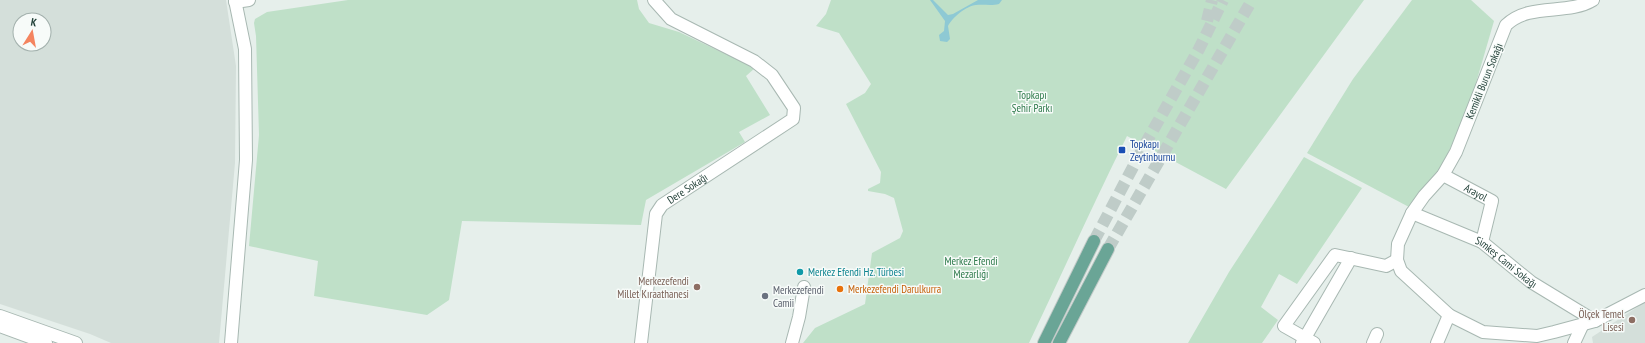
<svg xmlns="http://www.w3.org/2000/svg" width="1645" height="343" font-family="'PT Sans Narrow',sans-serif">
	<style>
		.built { fill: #d4dfda; fill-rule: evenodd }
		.green { fill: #bfe0c8 }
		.water { fill: #8ec9d4 }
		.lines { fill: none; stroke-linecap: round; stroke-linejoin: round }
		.major-tunnel { stroke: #bfccc8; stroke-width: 12; stroke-dasharray: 12 6; stroke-linecap: butt }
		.minor-casing { stroke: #a8b8b2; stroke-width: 14 }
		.major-casing { stroke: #c2cac8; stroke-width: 14 }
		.minor { stroke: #fff; stroke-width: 12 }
		.major { stroke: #6aa596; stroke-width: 12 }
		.transit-dot { fill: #1a4fb4; stroke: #f7fbf9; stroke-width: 1.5 }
		.culture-dot { fill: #0f9aa8; stroke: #f7fbf9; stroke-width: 1.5 }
		.education-dot { fill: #8d6e63; stroke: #f7fbf9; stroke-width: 1.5 }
		.food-dot { fill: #e8710a; stroke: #f7fbf9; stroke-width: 1.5 }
		.worship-dot { fill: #6b7280; stroke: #f7fbf9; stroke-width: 1.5 }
		.labels { text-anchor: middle; stroke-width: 3; stroke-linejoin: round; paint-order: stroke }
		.street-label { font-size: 11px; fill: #24423a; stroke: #f7fbf9 }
		.park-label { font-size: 11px; fill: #2d7a4b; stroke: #f7fbf9 }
		.transit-label { font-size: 11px; fill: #164399; stroke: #f7fbf9; text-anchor: start }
		.culture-label { font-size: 11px; fill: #0d838f; stroke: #f7fbf9; text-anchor: start }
		.education-label { font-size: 11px; fill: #785e54; stroke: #f7fbf9; text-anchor: end }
		.food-label { font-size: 11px; fill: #c56008; stroke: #f7fbf9; text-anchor: start }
		.worship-label { font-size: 11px; fill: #5b616d; stroke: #f7fbf9; text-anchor: start }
	</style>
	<rect width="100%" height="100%" fill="#e6efeb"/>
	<g class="built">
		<path d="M0,0H226L236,66L235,163L219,343H111L90,334L0,304ZM20,20H44V44H20Z"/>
		<path d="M1645,302V343H1593L1592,337Z"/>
	</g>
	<g class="green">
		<path d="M348,0H637L639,9L649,23L679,32L755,68L746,76L770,115L739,132L745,142L646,200L641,225L462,221L449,300L427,315L314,296L318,261L249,246L259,135L256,36L254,23L255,19L267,12Z"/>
		<path d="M831,0H1364L1226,189L1127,136C1093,204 1062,274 1029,343H803L815,328L865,304L872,253L900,238L903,231L894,198L885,194L868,191V189L880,183L881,172L846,104L865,93L871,84L839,33L816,26L826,14Z"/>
		<path d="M1412,0H1471L1494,21L1469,107L1443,164L1409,207L1307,153L1353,79Z"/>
		<path d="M1304,157L1362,188L1297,284L1279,274L1261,307L1278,320L1262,343H1188L1229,272Z"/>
	</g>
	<path class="water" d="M930,0H933L948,15L953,14L978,0H1002L999,4C991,6 984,4 976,5C966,6 953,17 948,26L950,39L947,42L940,41L939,35L944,31L945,21Z"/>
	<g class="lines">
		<g class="major-tunnel">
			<path d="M1207,21L1212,0"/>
			<path d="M1094,241L1143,148L1199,49L1223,0"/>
			<path d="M1108,249L1252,0"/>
		</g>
		<defs>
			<g id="minor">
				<path d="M1593,0C1567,16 1530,2 1506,25L1456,152L1443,175L1424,196L1412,213L1398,244L1397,260L1401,271L1449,315L1483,332L1537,336L1554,332L1595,321L1645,295"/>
				<path d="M235,2L249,0"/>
				<path id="s1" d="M1443,175L1492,201L1482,242"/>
				<path id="s2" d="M1412,213L1482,242L1531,282L1595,321"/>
				<path d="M0,316L76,343"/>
				<path d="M0,326L46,343"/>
				<path d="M231,343L246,160L245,49L235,0"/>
				<path id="s3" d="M641,343L656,214L662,205L793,119L794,108L772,75L754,61L671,19L654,0"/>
				<path d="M792,343L799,317L804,287"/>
				<path d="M1302,343L1351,258"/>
				<path d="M1314,343L1284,326L1335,255L1386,266L1397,260"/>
				<path d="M1373,343L1377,334"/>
				<path d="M1437,343L1449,315"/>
				<path d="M1574,343L1582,326"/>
			</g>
			<g id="major">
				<path d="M1044,343L1094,241"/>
				<path d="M1059,343L1108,249"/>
			</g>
		</defs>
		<use href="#minor" class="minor-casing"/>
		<use href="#major" class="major-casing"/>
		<use href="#minor" class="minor"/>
		<use href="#major" class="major"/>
	</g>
	<rect class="transit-dot" x="1118" y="146" width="8" height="8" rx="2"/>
	<circle class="culture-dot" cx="800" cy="272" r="4"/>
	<g class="education-dot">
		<circle cx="697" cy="287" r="4"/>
		<circle cx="1632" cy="320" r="4"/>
	</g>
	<circle class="food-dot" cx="840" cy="289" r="4"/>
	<circle class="worship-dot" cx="765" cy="296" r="4"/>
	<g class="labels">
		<g class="street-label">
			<text transform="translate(1484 81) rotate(-68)" y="4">Kemikli Burun Sokağı</text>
			<text dy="4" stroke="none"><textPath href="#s3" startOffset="171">Dere Sokağı</textPath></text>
			<text dy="4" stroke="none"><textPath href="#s1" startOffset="37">Arayol</textPath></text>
			<text dy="4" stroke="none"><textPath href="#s2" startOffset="107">Simkeş Cami Sokağı</textPath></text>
		</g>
		<g class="park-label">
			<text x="1032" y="99">Topkapı<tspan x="1032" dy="13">Şehir Parkı</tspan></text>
			<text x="971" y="265">Merkez Efendi<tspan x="971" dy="13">Mezarlığı</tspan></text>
		</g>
		<g class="transit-label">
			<text x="1130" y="148">Topkapı<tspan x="1130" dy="13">Zeytinburnu</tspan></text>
		</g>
		<g class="culture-label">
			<text x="808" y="276">Merkez Efendi Hz. Türbesi</text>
		</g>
		<g class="education-label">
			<text x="689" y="285">Merkezefendi<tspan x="689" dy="13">Millet Kıraathanesi</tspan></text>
			<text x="1624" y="318">Ölçek Temel<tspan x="1624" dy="13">Lisesi</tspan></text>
		</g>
		<g class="food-label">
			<text x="848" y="293">Merkezefendi Darulkurra</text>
		</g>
		<g class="worship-label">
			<text x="773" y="294">Merkezefendi<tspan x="773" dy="13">Camii</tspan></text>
		</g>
	</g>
	<g transform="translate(32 32) rotate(11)"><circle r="19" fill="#f7fbf9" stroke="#a3b1ad"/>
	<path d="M0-3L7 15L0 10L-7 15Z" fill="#f4845f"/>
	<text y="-6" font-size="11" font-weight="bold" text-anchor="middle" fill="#24423a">K</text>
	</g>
</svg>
